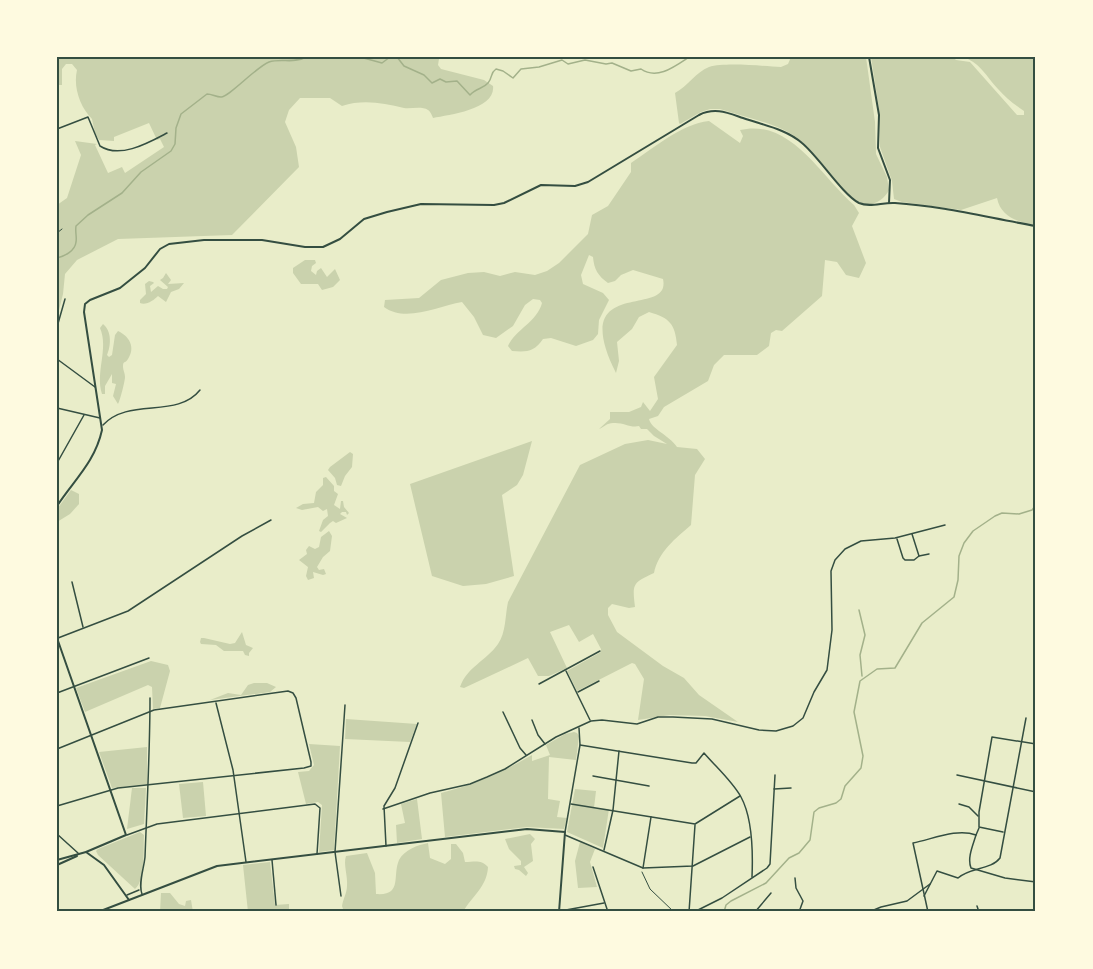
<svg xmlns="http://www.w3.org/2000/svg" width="1093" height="969" font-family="'Fira Sans Condensed',sans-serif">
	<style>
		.green { fill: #cad2ad }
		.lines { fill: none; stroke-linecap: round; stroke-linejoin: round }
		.stream { stroke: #a3b18a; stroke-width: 1.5 }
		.path { stroke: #344e41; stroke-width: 1 }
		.minor { stroke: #344e41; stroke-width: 1.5 }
		.tertiary { stroke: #344e41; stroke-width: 2 }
		.neatline { fill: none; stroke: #344e41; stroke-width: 2 }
	</style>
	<rect width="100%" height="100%" fill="#e9edc9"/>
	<g class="green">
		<path d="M57,57H442L439,59L438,65L441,69L484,80L493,86C496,109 450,115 433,118C432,115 430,111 428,110C422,106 411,109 404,108C383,103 363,99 342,106L330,98H300L289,110L285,122L296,147L299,167L232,235L118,239L77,260L65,274L63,294L57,318V205L67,198L81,155L75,141L97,144L95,145L108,173L122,167L125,173L164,147L160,139L157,140L149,123L114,137V141L99,140L95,133L92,119C80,107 73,87 77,70L72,64H66L62,69V85H57Z"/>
		<path d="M791,57H866L875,122L876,154L887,177L889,190C884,200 873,207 862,203C844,197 818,154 801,141C780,123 746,118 720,109H710L701,112L680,124L679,123L675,93C688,86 696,72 709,67C725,62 762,66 781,67L788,64Z"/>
		<path d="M871,57H953L956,60L970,62L1017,115H1024V111C1015,105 1006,98 998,89C986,76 982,65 964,57H1036V225C1019,222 1001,218 997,198L961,210L902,202L894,199L892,181L880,147L879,109Z"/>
		<path d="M709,121L740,143L743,136L740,130C791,118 821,177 854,205L859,213L852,226L866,263L859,278L846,275L837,262L825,260L822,296L782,331L776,330L771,333L769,346L757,355H724L714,365L708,381L664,407L658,416L649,419C651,429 669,435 677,447L697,449L705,459L695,475L691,525C676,538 658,552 654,573C633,583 632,583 635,607L629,608L612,604L608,608V615L617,632L663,666L684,678L699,695L738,722L705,716L670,715L638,720L644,679L635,664L632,663L577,691L567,671L601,652V649L593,634L579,642L569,625L550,632L567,668L549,676H538L528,658L464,688L460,687C467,667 486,661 498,644C506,633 505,616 508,602L580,465L625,444L648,440L667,444L654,436L647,429H641L639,426C630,428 623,422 613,423C607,423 604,427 599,429L610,419V412H629L641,407L643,402L650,411L658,399L654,377L677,345C675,324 670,318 649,312L639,317L632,329L617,342L619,361L616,373C566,273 672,320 663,279L633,270L621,275L615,281L608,283C598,276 594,269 593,257L589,255L581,275L583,284L603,293L609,300L599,320L598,334L593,340L576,346L551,338L543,339C534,352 527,352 512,351L508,346C516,329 537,322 542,303L540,300L533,299L525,305L513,326L496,338L483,335L474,317L462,302C438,306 406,323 384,307L385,300L419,298L441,280L468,273L484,272L500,276L515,272L535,275L547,271L559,263L588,234L592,215L608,206L631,172V163C654,148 681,124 709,121Z"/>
		<path d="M305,260H315L316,263L312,266L311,271L316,275L317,271L321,268L327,277L335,269L340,280L333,287L322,290L318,284H301L293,273V268Z"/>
		<path d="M166,273L171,280L168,284L184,283L179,289L171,292L166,302L158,296C154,300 146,306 140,303V300L146,294L145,284L149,281L153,282L154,283L150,286L151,292L158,286L163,289H167L168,287L160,280L163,278Z"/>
		<path d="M103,324C112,331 111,346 107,355L109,357L112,355L115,335L118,331C129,336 136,347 128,359C125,364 123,360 123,367C123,370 125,373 125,377C125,381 120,401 118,404L113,396L116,384L112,383V374L105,386V394H102C95,372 109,349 100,328Z"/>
		<path d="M532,441L523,475L517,485L502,495L514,576L486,584L463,586L432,576L410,484Z"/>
		<path d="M350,452L353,454L352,467L345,476L341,486L337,485L335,478L328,470L330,467Z"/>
		<path d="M326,477L334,486V491L338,494L334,505L340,509L341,501H343L344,507L349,513L347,515L346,512H342L340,514L347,518L336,523L333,521L330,523L321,532L319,531L323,520L328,516L327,509L323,511L318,507L302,510L296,508L303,504L314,503L316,492L323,485V478Z"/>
		<path d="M71,490L79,494V504L70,514L57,522V509Z"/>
		<path d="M329,531L332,536L330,551L323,557L317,567L319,570L324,569L326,574L323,575L313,572L314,578L308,580L306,576L308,567L299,560L307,554L306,550L309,546L315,549L319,547L321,537Z"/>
		<path d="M242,632L246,645L253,648L249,653V656L245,655L243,651H224L216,645L201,644L200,642L201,638H204L230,644L235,643Z"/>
		<path d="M151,661L168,665L170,671L160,708L153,709L152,687L148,685L85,712L76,688Z"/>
		<path d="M254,683H267L276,687L270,692L210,700L228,693L241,695L248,685Z"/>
		<path d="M346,719L417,724L410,742L345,739Z"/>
		<path d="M574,732L577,733L579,736L576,760L549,757L548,799L560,801L557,817L567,818L564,829L527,827L445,837L441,793C474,785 503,772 532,755V761L550,755L546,745L565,734Z"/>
		<path d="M309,744L340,746L334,850L319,852L322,805L318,802L306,804L298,772L309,771L314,765Z"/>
		<path d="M147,747V784L112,788L99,752Z"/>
		<path d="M203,782L206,816L183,818L179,784Z"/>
		<path d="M132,788H146L144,824L127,829Z"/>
		<path d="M575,789L596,791L594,808L609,809L603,848L567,832Z"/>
		<path d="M417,799L422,839L397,843L396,825L405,823L401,804Z"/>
		<path d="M140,832L144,835C143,849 146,880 135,889L98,855L96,851L98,849Z"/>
		<path d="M530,834L535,839L531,844L533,861L524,867L528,873L526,876L519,870L515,869L514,866L521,865V861L509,849L505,839Z"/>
		<path d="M580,842L595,849L590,862L597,887L578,888L575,861Z"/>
		<path d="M428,843L430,858L445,864L451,859V844H456L463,853L465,862C474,862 481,859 488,867C487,887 472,896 463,912H344L342,906C343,899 347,893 347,886C348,876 343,864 346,856L367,853L375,873L376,894C403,896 392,876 399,860C404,850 418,845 428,843Z"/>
		<path d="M270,862L275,905L289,904V912H248L243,865Z"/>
		<path d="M161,893H170L179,904L185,906L186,901L191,900L193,912H160Z"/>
	</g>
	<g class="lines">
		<g class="stream">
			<path d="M360,57L382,63L390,57"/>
			<path d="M397,57L404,66L424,75L432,83L440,79L446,82L457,81L470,95C476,88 483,89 488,83C493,77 490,73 496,69L503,71L513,78L521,69L539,67L562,60L568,64L585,60L606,64L612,63L631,71L641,69C657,80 674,67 689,57"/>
			<path d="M57,258C65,256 75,251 76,242C77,237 75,232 76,226L88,215L122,193L141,172L171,151L175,144L176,128L181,114L207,94C212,94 216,97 221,97C228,98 256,67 269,62C281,58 294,64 306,57"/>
			<path d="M859,610L865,635L860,655L862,676"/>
			<path d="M724,912L726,905L731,901L766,883L789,858L799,853L810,840L814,812L819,808L836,803L841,799L845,786L861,768L863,756L854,712L860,681L877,669L895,668L922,623L954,597L958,580L959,556L964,543L973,531L995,516L1002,513L1019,514L1032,510L1036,505"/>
		</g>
		<g class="path">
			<path d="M57,233L62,229"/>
			<path d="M642,872L650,889L674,912"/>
		</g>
		<g class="minor">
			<path d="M57,129L88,117L100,146C120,159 148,143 167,133"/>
			<path d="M57,327L65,299"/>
			<path d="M57,359L95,387"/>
			<path d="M57,408L100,418"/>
			<path d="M103,425C129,397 177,419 200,390"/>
			<path d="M57,463L84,415"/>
			<path d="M897,539L903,558L905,560H914L919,556L912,534"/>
			<path d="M919,556L929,554"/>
			<path d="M72,582L83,627"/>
			<path d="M58,638L128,611L242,536L271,520"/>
			<path d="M566,671L590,720"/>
			<path d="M539,684L600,651"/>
			<path d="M578,692L599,681"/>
			<path d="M57,693L149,658"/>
			<path d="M216,703L233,770L246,862"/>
			<path d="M503,712L520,748L526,755"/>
			<path d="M532,720L538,735L545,744"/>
			<path d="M580,745L692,763H696L704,753C716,767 732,781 741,797C753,819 753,853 752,877"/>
			<path d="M57,749L154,710L288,691L293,693L296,698L311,762V766L304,768L118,788L57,806"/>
			<path d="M957,775L1036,792"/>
			<path d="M593,776L649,786"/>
			<path d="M774,789L791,788"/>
			<path d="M571,804L695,824L740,796"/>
			<path d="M959,804L969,807L978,816"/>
			<path d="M383,809L430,793L470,784L487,777L505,769L556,737L591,721L602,720L637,724L658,717H673L712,719L759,730L776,731L793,726L803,718L814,692L827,670L832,630L831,571L835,560L845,549L861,541L895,538L945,525"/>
			<path d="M565,832L580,745L579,728"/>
			<path d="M1003,832L979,827V812L992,737L1036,744"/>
			<path d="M57,834L78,853"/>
			<path d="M127,835L157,824L315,804L320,808L317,854"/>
			<path d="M565,835L643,868L693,866L750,837"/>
			<path d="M976,835C973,845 967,858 971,868L1005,878L1036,882"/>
			<path d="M386,846L384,806L395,788L418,723"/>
			<path d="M604,850L613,810L619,751"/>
			<path d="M272,860L276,905"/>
			<path d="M593,867L608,912"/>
			<path d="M643,868L651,817"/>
			<path d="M795,878L796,888L803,901L799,912"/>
			<path d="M142,894C138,884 144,868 145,857C147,804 150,751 150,698"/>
			<path d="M127,895L139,890"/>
			<path d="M341,896L335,852L345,705"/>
			<path d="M924,896L937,871L958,878C970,867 991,870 1000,858L1026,718"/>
			<path d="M977,906L979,912"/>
			<path d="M555,912L604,903"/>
			<path d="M689,912L695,825"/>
			<path d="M694,912L722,898L767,868L770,864L775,775"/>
			<path d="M755,912L771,893"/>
			<path d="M869,912L881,907L907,901L930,884"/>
			<path d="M928,912L913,843C933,839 957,828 976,835L979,828"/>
		</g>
		<g class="tertiary">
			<path d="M869,57L879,115L878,148L890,180L889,203"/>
			<path d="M57,506C74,480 95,462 102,430L84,312L85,304L90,300L120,288L145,268L160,249L169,244L204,240H262L305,247H323L340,239L364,219L387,212L421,204L494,205L504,203L541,185L575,186L588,182L699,115C715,107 728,113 743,118C763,125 786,129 802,143C819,157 842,194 859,203C870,208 883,202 895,203C943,206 989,218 1036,226"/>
			<path d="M57,638L126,835L86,852L57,860"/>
			<path d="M86,852L104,865L129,900"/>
			<path d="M57,865L77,856"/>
			<path d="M98,912L217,866L527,829L565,832L559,912"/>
		</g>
	</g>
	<rect width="1093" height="969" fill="none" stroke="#fefae0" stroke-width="117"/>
	<rect x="58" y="58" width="976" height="852" class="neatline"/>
</svg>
